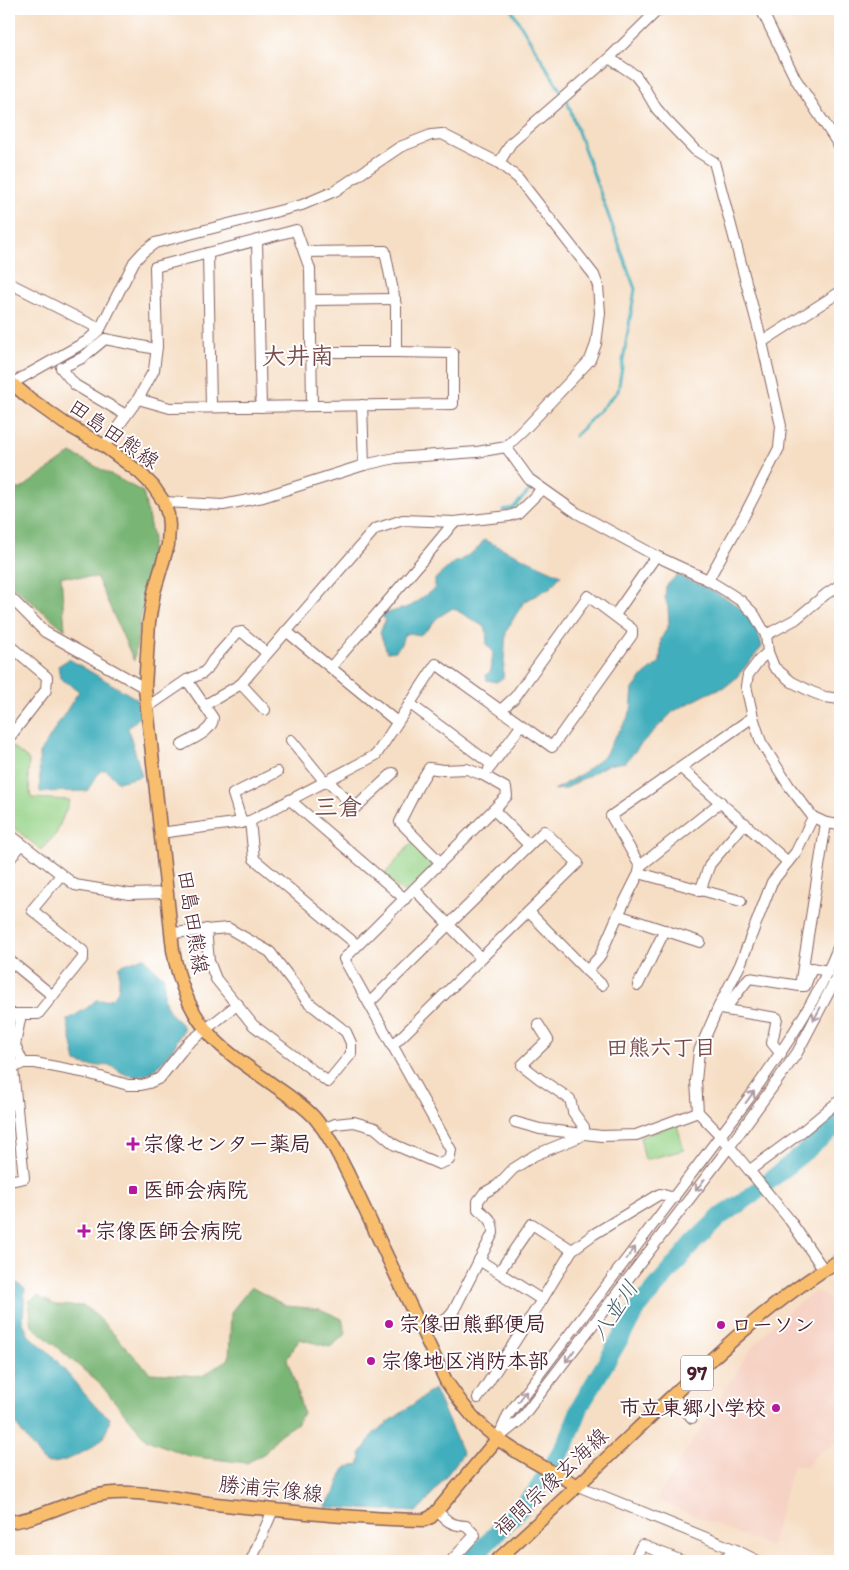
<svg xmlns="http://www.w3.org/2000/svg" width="849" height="1570" font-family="Itim,'Klee One',sans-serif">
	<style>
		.built { fill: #f6d2c4 }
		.green { fill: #97d388; stroke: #70795a }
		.forest { fill: #79b574; stroke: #626a50 }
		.water { fill: #40aebc; stroke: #456674 }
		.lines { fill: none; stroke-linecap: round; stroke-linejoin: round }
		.stream { stroke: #40aebc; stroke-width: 3 }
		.river { stroke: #40aebc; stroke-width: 18 }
		.minor-casing { stroke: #866261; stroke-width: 12 }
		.major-casing { stroke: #866261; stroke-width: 15 }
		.minor { stroke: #fff; stroke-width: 10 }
		.major { stroke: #f9be6d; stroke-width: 12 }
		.oneway { stroke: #ae9aa0 }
		.poi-dot { fill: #b5179e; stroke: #fff; stroke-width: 2 }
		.labels { text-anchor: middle; stroke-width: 4; stroke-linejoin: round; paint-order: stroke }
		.shield { fill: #fff; stroke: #80626b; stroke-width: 1 }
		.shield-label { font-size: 20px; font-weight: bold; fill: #4a1f2b }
		.street-label { font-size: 21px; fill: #4a1f2b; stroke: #fff }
		.poi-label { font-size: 21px; font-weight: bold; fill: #4a1f2b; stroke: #fff; text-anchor: start }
		.neighbourhood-label { font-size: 22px; font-weight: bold; fill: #794c4b; stroke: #fff }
		.water-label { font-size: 22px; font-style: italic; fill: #465f6c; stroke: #fff }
		.quarter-label { font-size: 24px; font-weight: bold; fill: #794c4b; stroke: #fff }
	</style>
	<rect width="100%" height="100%" fill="#fff"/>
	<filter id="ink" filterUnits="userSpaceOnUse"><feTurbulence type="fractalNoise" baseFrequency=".02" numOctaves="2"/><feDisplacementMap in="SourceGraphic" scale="10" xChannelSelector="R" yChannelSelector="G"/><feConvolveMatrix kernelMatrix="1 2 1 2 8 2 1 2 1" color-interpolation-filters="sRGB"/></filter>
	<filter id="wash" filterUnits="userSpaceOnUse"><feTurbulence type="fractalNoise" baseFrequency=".0096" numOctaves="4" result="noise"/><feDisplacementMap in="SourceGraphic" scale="20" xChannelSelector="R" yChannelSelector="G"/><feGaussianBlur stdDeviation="1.12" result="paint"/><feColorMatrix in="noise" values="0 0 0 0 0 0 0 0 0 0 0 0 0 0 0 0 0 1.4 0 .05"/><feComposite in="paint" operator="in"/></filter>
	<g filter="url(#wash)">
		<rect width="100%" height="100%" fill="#f6dec4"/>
		<path class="built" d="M816,1291L840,1306V1443L824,1449L813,1457L807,1468L793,1464L771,1547L656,1500L749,1352L771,1327L792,1308Z"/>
		<g class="green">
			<path d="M10,745L29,760L28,777L31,798L70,800L56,834L41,850L9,824V746Z"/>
			<path d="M413,841L432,861L433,866L406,892H402L384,875Z"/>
			<path d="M677,1125L684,1150L645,1160L640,1137Z"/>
		</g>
		<g class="forest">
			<path d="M71,453L143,492L153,539L134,661L97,578L61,576L65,630L9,583V489H21Z"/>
			<path d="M251,1287L286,1306L320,1309L342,1319L346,1334L330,1347L299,1339L287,1359L295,1383L303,1413L297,1423L279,1435L265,1453L247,1463L189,1456L147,1440L100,1384L32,1326L29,1301L38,1296L55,1305L84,1306L98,1317L150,1373L202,1376L229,1359L231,1312Z"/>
		</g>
		<g class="water">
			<path d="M484,540L561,575L551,587L524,602L515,616L506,632L503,678L496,682L487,680L486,675L491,671L493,651L487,646L486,628L453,608L437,618L429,628L420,635L409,633L404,635L401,644L396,651L387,652L380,633L385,620L381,615L411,606L435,588V579L453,563L459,561L476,550Z"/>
			<path d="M677,575C700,585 734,598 750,618C756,626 760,637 762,647L735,679L725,687L713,691L674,711L642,743L626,762L607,765L565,789L554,790L583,773L605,755L614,738L625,723L631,710L633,689L644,675L660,662L661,639L669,624L668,607L665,597L666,586Z"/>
			<path d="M69,659L137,699L140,717L128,728L142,776L118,782L106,770L100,771L87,791L40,792L39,754L79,691L60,678L58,666Z"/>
			<path d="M144,957L152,967L164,977C164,1005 163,1006 183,1026C184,1034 177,1037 176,1044C164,1060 151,1082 127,1075C120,1073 117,1068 111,1066C104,1065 97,1066 91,1066C87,1066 81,1063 76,1062L67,1020L87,1008L96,1000C122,1003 119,985 119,966Z"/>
			<path d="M9,1277L25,1289L23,1322L29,1336L49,1352L95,1406L110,1418C108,1425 106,1436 101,1440C91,1450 55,1469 43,1461L9,1415Z"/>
			<path d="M434,1389L463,1454L423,1506L416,1512L325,1507L336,1490L342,1474L346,1467L359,1465L361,1458L360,1454L375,1432Z"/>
		</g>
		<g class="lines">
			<g class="stream">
				<path d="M511,9L562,93"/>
				<path d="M567,101L635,289L618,391L575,436"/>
				<path d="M503,510L513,508L530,490"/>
			</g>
			<path class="river" d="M470,1561L535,1493L566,1444L581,1405L638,1308L694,1242L721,1216L752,1195L830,1131L840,1122"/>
		</g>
	</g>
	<g filter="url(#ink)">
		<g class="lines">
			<defs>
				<g id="minor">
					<path d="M761,9L795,78L840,147"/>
					<path d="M609,58L635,75L642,84L656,108L667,121L695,150L714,162L762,342L781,426L779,448L745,514L708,580"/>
					<path d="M499,163L511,143L609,58L659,9"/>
					<path d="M257,240L261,407"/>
					<path d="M304,252L385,251L396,306V352"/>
					<path d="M208,253L211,407"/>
					<path d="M9,283L100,329"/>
					<path d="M311,300L395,299"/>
					<path d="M762,342L840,292"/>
					<path d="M9,385L87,341L100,329L134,262L143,252L155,243L302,205L335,191L400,147L431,135L442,134L499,163L518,178L594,275L598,286L600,313L596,344L590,360L524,430L506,447L477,452L395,458L364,465L263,497L223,505L164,502"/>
					<path d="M138,399L170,408L453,404V353L396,352H312"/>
					<path d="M362,405L364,465"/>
					<path d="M126,415L75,385L61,368L82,358L105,339L156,349"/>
					<path d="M104,446L138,399L154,370L157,347L155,267L296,230L310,269L312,406"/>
					<path d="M506,447L529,479L577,513L656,556L708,580L729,593L741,601L754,614L766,635L768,652L774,667L792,682L812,692L825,697L840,699"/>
					<path d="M9,596L45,632L145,688"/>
					<path d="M615,615L656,556"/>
					<path d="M286,631L397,722"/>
					<path d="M766,635L796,619L826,594L840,585"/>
					<path d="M9,645L47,677L46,690L9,738"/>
					<path d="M768,652L760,659L748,675L746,686L753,717L761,742L789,786L813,817L826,823L840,825"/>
					<path d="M331,667C372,619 414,572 454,522"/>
					<path d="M241,684L265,710"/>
					<path d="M409,703L492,765"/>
					<path d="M205,705L241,684L375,529L403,520L454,522L509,516L518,513L542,489"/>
					<path d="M146,708L187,680L203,673L208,668L213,660L237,633L242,632L267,653"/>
					<path d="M291,740L321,777L323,783"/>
					<path d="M182,745C192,739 213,731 213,718L187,680"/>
					<path d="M681,768L788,862"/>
					<path d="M489,769L521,726"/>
					<path d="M327,780L355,808L393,773"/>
					<path d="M290,800L405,899"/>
					<path d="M494,810L529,845"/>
					<path d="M813,817L796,852L772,882L740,965L718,1008L699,1051L696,1081L698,1112L720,1135L789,1219L824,1270"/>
					<path d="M250,821L254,859L357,945"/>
					<path d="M242,823L233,794L277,772"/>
					<path d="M160,833L250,821L376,755L436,664L552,747L632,635V629L588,596L515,697L501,710"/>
					<path d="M9,834L75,885L129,894L166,893"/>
					<path d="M9,860L22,844"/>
					<path d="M640,866L721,802"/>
					<path d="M639,873L741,901"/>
					<path d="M414,889L481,958"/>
					<path d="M700,891L710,864L745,823"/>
					<path d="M529,912L587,971L600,956L618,915L639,873L640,866L611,816L753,717"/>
					<path d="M618,915L700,942"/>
					<path d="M172,933L228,928L270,952L308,1002L346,1032L351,1043V1054L328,1082L253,1025L216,979L209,961L206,929"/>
					<path d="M9,960L53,996"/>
					<path d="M587,971L602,985"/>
					<path d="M638,985L665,930"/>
					<path d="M801,986H805L812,968L828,971"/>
					<path d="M369,1003L544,831L578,863L392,1046"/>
					<path d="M720,1009L777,1018L772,1043L781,1054"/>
					<path d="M725,1009L749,978L800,986L826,823"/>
					<path d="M9,1014H38L83,958V951L32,910L61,875"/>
					<path d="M21,1014L15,1045L23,1063"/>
					<path d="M538,1024L548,1040L522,1065L540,1079L570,1099L573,1112L584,1127V1133"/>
					<path d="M9,1070L23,1063H35L87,1073L128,1085H141L149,1083L160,1078L187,1044L238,1004"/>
					<path d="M515,1122L540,1129L602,1136L636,1135L698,1112"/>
					<path d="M323,1129L335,1124L354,1122L375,1128L395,1145L439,1164L449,1160L451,1150L344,959L507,796L506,788L483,775L467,769L443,770L429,768L417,788L400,822L440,862"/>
					<path d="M750,1170L799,1134L840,1100"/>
					<path d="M9,1181L24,1178L13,1069"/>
					<path d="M479,1260L542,1300"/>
					<path d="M499,1272L532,1224L572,1250"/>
					<path d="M420,1327L447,1319L453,1312L493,1233C493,1219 488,1217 478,1209V1201L484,1193L498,1185L513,1169L535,1155L579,1137L584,1133"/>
					<path d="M673,1396L692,1418"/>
					<path d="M478,1398L542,1300L572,1250L594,1234L660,1194L674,1198"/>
					<path d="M498,1438L508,1415L749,1098C784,1049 818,999 840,943"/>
					<path d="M498,1438L519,1421L730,1146L797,1053L840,971"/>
					<path d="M578,1486L736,1550L758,1561"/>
					<path d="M437,1511C448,1522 451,1525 466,1526L475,1535L451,1561"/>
					<path d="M251,1561L273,1510"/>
					<path d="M634,1561L642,1545L682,1561"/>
					<path d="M720,1561L736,1550"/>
				</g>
				<g id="major">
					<path d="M9,381L29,398L64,423L104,446L139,472L153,486L164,502L168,515L169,526L168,545L154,592L149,622L145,688L173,950C178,978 188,1008 207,1031C224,1052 250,1068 272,1084C286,1094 302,1104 314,1117C329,1135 339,1156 349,1176L446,1381C456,1395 465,1409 477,1421C505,1449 544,1467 578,1486"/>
					<path d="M9,1522C46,1518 77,1495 114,1493C149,1491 182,1500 216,1504C285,1511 355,1519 424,1520L431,1517L437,1511L498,1438"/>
					<path d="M496,1561C555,1508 612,1453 670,1398C723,1348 777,1297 840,1260"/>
				</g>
			</defs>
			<use href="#minor" class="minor-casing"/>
			<use href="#major" class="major-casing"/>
			<use href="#minor" class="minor"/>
			<use href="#major" class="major"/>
		</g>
		<defs><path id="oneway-shaft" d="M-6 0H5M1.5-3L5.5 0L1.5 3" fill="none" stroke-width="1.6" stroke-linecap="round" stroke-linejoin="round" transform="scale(1.25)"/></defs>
		<g class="oneway">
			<use href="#oneway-shaft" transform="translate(817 1014) rotate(118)"/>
			<use href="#oneway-shaft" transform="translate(750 1097) rotate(-54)"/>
			<use href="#oneway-shaft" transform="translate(700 1185) rotate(128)"/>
			<use href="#oneway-shaft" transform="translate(631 1253) rotate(-53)"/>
			<use href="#oneway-shaft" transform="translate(570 1356) rotate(127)"/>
			<use href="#oneway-shaft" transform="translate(522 1396) rotate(-53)"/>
		</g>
	</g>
	<g class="poi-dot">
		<path d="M130.5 1136.5h5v5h5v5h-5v5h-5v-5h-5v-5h5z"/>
		<rect x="128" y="1185" width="10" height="10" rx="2.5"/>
		<path d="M81.5 1223.5h5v5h5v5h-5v5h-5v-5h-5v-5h5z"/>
		<circle cx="389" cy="1324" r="5"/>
		<circle cx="721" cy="1325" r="5"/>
		<circle cx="371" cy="1361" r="5"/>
		<circle cx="776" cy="1408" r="5"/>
	</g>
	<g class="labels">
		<rect class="shield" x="681" y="1355.5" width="32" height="35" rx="4"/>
		<g class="shield-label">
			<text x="697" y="1380">97</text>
		</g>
		<g class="street-label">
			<text transform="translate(114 434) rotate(35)" y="7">田島田熊線</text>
			<text transform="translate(193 922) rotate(81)" y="7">田島田熊線</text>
			<text transform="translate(551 1482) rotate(-43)" y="7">福間宗像玄海線</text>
			<text transform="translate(271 1489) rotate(6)" y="7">勝浦宗像線</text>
		</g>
		<g class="poi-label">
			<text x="143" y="1151">宗像センター薬局</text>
			<text x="143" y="1197">医師会病院</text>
			<text x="95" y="1238">宗像医師会病院</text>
			<text x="399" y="1331">宗像田熊郵便局</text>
			<text x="731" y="1332">ローソン</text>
			<text x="381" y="1368">宗像地区消防本部</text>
			<text x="766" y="1415" text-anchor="end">市立東郷小学校</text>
		</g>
		<g class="neighbourhood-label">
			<text x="661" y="1055">田熊六丁目</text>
		</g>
		<g class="water-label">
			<text transform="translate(614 1310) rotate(-56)" y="8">八並川</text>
		</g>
		<g class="quarter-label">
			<text x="298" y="364">大井南</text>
			<text x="338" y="815">三倉</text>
		</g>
	</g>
	<rect width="849" height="1570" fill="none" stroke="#fff" stroke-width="30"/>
</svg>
